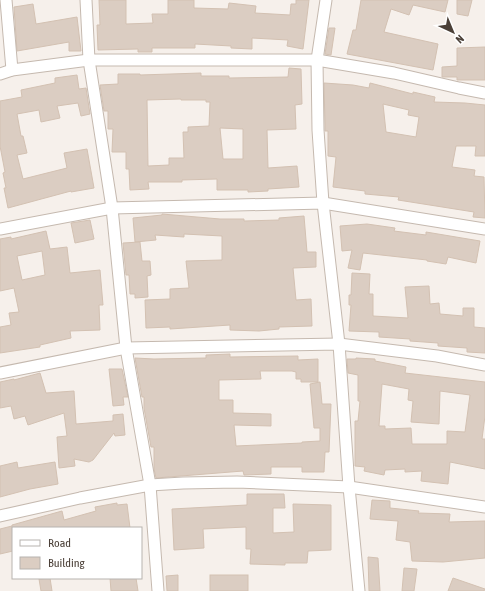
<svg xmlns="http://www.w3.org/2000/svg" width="485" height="591" font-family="'Asap Condensed',sans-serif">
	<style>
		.building { fill: #dbcdc2; stroke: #d3c1b2; fill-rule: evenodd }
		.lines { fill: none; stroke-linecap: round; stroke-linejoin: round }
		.minor-casing { stroke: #c5b9af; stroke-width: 13 }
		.minor { stroke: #fff; stroke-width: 11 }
	</style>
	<rect width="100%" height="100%" fill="#f6f0eb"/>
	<g class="building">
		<path d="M99,0H126V24L153,23L152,14H168V0H194V8L228,9L229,3L256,6L255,13L290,15L291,4H296V0H309L303,49L287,46L288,40L252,38V49L231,48V46L195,44V48H152V52H138V49L98,50L97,25H100Z"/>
		<path d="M361,0H448L445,12L413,5L409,15L391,9L384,32L438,44L433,70L347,54L353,30H356Z"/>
		<path d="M457,0H472L468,16L457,14Z"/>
		<path d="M33,4L36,24L77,17L81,51H69V42L17,51L14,7Z"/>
		<path d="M329,28H335L331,55L325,54Z"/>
		<path d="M485,47V80H457V77H442V67L457,66V48Z"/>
		<path d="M289,68L301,69L302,104L295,105L296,129L267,130L268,168L297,166L299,187L268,189V191L248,192V190H217V179L182,180V182H148L149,189L130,190L129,169H126V152H112L113,129H108V111H104L100,85L118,84V74H140V75L201,73V76H229V78L288,77ZM181,99V100H206V102H210L209,126L188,127V132H183L184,158H169V165L148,166L147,100ZM220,128L243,129V159H223Z"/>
		<path d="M77,75L79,89L86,88L90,114L81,116L78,103L57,106L60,118L41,122L39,110L17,114L21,136H23L27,153L17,155L23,179L67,168L64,153L87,149L94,188L71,192V191L8,208L4,188H6L3,173L5,172L0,146V101L22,97L21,90L55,83V78Z"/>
		<path d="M324,83L353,85L369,88L370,83L413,94V92L435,97L434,102L465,103L485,105V156H475L476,146H456L452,167L475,170L474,176L484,177L485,218L473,217L474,212L398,200L399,197L365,194V191L333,187L336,157L328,156V131H325V125ZM383,104L409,110L408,115L419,117L416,137L386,132Z"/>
		<path d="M162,214L220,219H244V221L279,220V218L304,216L307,252H316V267L293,268L296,300L311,299L312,326L279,327V329L259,331L230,330V325L170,329V327L146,328L145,300L170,299V289L189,288L186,261L222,260V236L184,234V237L155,235L156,240L135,242L133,218L162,215Z"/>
		<path d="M90,220L94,239L75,243L71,223Z"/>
		<path d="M367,224L395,228L394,231L426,235V232L480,241L476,263L448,257L446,264L427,261V260L363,253L360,270L348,268L352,250L342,251L340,226Z"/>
		<path d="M46,231L50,249L67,247L70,273L100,270L103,305H99L100,330L70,331L71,338L40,345V347L0,353V327L11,325L9,313L19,312L14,288L0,291V239L11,237V239ZM42,251L45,275L22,280L17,256Z"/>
		<path d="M140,242L142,261H150L151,275L147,276L148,297L135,298V294H130L129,275H126L123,243Z"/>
		<path d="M352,273L370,274L369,294H373V316L408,318L405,287L429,286L430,304L439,303L440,314L463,316V308H474V327L485,328V353L467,352V348L438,346V343L410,341V339L379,337V332L349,331L351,305H349V295H351Z"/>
		<path d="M230,354V357L298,356V360L318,359V382H301V379H296V372L292,371H260L261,379L219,380V400H233V413L271,414V426L234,425L236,446L302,443V442L320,441V428H314L310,384L320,382L322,404H331L329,452H325L324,472H302V467H271V474L244,475L243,471L156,478L154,469V447H151L144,408V397H142L135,358L154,359L206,358V355Z"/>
		<path d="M356,358L375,359V361L406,367L405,373L485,382V416L482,439H485V469L450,462L448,484L421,481L422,471L405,472V469L385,470L384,475L364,471L365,467L355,466V421H358L360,401H358V375L348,373L347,359H356ZM382,384L409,389L408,400L413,401L411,422L439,424L440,391L470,395L465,432L447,431V444H412L411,428L385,429V426H379Z"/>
		<path d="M109,369H122L128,397H123L124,405L113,406Z"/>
		<path d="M40,373L46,393L74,391L76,424L113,421V415L123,414L125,435L115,436L114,433L93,460L89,462L74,459L75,466L59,468L57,437L67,436L64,413L28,425L25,416L14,419L11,406L0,408V382L14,379V380Z"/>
		<path d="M17,462L18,468L55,462L58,484L30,489L0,497V466Z"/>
		<path d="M247,494H284L285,508H273V533L294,532L293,504L331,505V550L308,551L307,563H285V565L250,564L251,549H246V527L203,529L204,548L174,550L172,509L247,505Z"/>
		<path d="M372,500L390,501V508L419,511L418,513L450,514L449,522L485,521V558L443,562L412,561L410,542L396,540L398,521L370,519Z"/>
		<path d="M117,503V505L127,504L130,528H13V551L0,554V529L12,526V525L62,511L64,520L96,511L95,507Z"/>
		<path d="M368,557L378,558L380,591H369Z"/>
		<path d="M404,568L417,569L414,591H402Z"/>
		<path d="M178,575V591H167L166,576Z"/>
		<rect x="210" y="575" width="38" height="16"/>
		<path d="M50,578L52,591H41L39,579Z"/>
		<path d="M110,578H136L138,591H111Z"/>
		<path d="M453,578L485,589L484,591H448Z"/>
	</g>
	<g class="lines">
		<defs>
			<g id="minor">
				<path d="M6,0L12,70"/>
				<path d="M86,0L89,60L112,208L126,348L150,485L158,591"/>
				<path d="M326,0L317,60L318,130L323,203L339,344L349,487L359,591"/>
				<path d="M0,74L12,70L89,60H317L394,73L459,88L485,93"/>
				<path d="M0,229L112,208L323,203L485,229"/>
				<path d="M0,373L126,348L339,344L437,356L485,365"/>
				<path d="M0,516L80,498L150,485L183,483L237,482L349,487L485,507"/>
			</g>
		</defs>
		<use href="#minor" class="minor-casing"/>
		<use href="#minor" class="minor"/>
	</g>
	<rect x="12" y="527" width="130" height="52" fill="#ffffff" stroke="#b7b3af"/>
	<rect x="20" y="540" width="20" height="6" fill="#ffffff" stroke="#b7b3af"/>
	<text x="48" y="547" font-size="12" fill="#4b4038">Road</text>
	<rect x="20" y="557" width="20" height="12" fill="#dbcdc2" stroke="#b7b3af"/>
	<text x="48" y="567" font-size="12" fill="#4b4038">Building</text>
	<g transform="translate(453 32) rotate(136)" stroke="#ffffff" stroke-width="3" paint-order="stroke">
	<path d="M0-3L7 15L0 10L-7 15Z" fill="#4b4038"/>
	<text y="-6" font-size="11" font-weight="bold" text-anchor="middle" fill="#4b4038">N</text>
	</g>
</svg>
